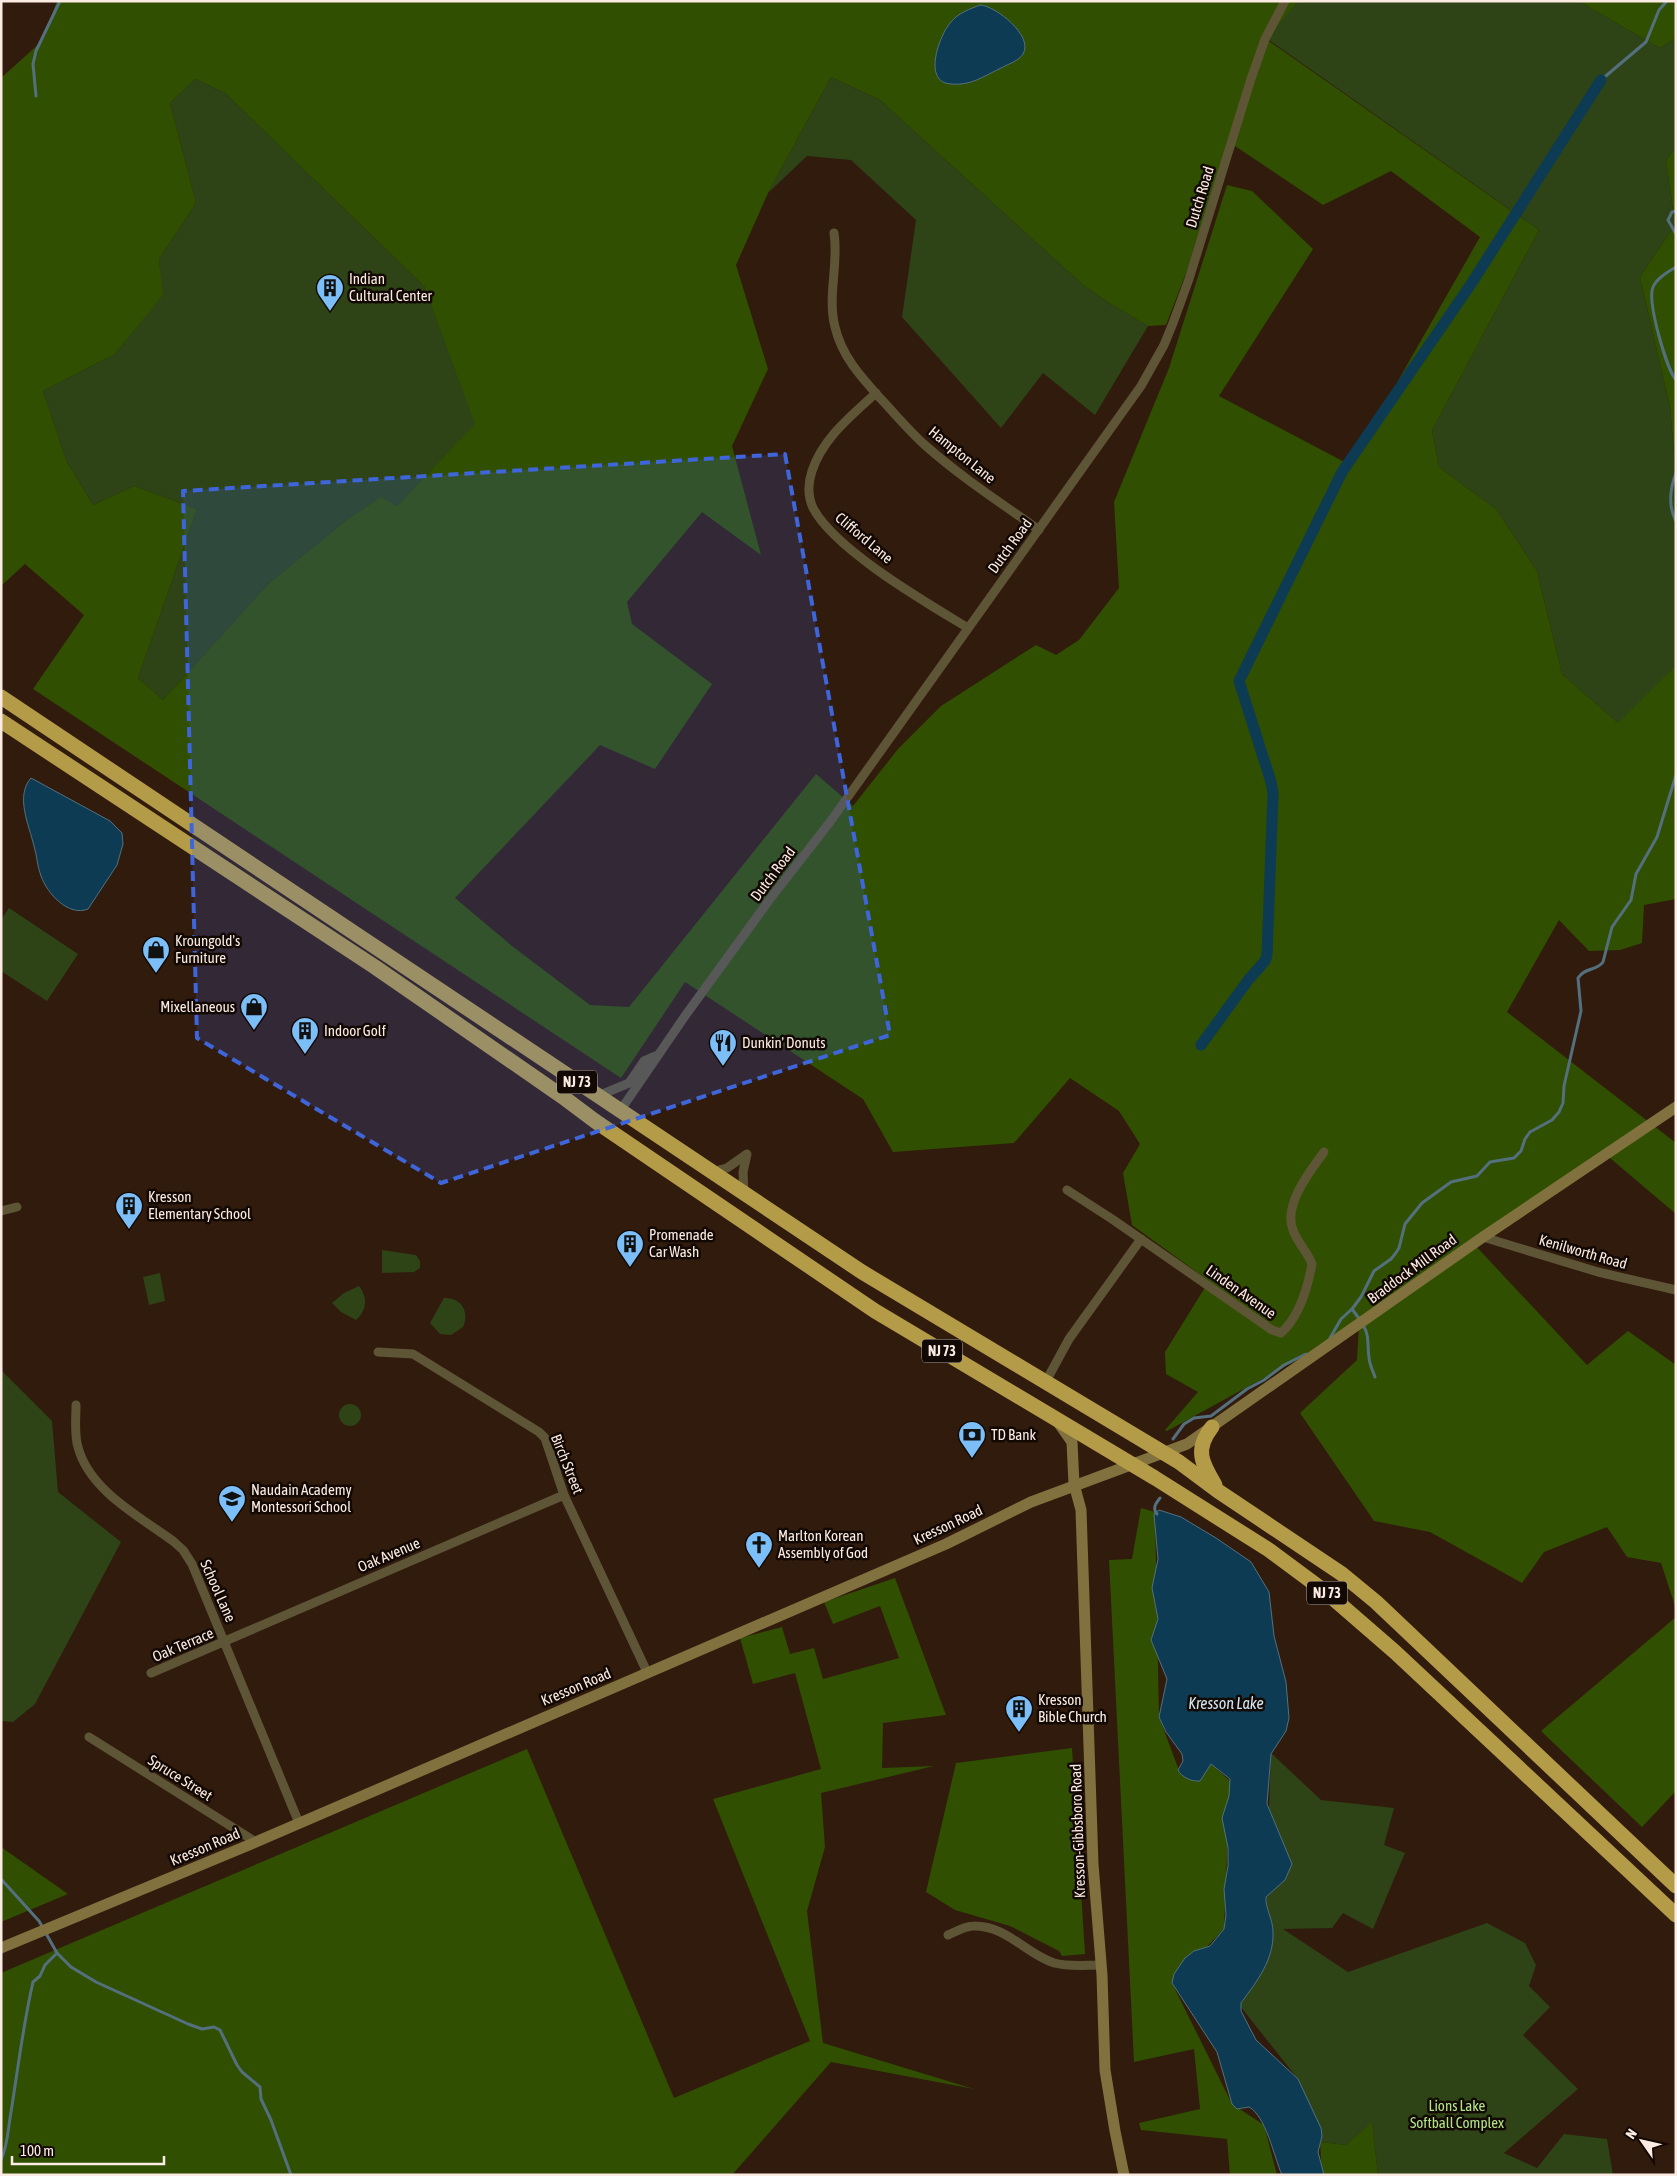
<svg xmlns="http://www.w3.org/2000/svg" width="1677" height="2176" font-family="'Asap Condensed',sans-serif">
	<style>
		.green { fill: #2e4316 }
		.forest { fill: #304f00; fill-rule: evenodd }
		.water { fill: #0c3b53; stroke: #54707e }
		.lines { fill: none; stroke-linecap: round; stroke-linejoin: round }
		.stream { stroke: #54707e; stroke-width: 3 }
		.canal { stroke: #0c3b53; stroke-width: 11 }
		.street { stroke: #5e5536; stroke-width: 9 }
		.secondary { stroke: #80713e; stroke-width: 11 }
		.highway { stroke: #b39b48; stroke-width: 15 }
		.marked { fill: #3e66da; fill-opacity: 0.2; stroke: #3e66da; stroke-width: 4; stroke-dasharray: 10 6; stroke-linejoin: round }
		.labels { text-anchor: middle; stroke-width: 5; stroke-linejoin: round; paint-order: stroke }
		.shield { fill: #120804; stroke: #b5a79f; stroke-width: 1 }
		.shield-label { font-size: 14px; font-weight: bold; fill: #fbebe2 }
		.street-label { font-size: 15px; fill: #fbebe2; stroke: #120804 }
		.poi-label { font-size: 15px; fill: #fbebe2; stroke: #120804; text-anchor: start }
		.park-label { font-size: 15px; fill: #b2e483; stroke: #120804 }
		.water-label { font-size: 16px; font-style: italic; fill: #d3e7f4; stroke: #120804 }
	</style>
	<rect width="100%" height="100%" fill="#311b0d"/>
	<g class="green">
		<path d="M1299,1H1578L1660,48L1676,38V147L1666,160L1675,225L1640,277L1670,407L1676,478V665L1619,724L1562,674L1537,571L1496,509L1439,467L1432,430L1539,230L1266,38Z"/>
		<path d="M831,77L880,100L1083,285L1109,303L1148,326L1095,415L1043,373L1001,428L902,317L916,220L851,160L807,156L768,193Z"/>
		<path d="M195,79L225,93L424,286L476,424L397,506L380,498L349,518L268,584L163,700L138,678L197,509L134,486L93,505L66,460L43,391L115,354L162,295L159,259L196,203L170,103Z"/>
		<path d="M9,908L78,954L47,1001L1,971V920Z"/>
		<path d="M382,1250L416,1255L420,1261V1268L414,1272L382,1273Z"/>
		<path d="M160,1273L165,1301L149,1305L143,1277Z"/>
		<path d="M359,1286C368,1298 367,1310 356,1320L341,1312L332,1303L344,1293Z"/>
		<path d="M444,1298C461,1297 470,1312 463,1327L451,1335L440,1334L430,1323Z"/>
		<path d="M1,1370L52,1421L58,1492L121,1542L35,1704L13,1722L1,1721Z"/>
		<circle cx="350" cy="1415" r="11"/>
		<path d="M1271,1753L1321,1800L1394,1808L1384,1845L1405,1853L1373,1929L1343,1913L1332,1928L1283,1929L1348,1972L1487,1923L1525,1943L1536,1965L1529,1986L1550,2007L1523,2035L1578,2089L1504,2153L1537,2168L1564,2134L1607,2139L1613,2175H1378L1372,2123L1346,2145L1320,2142L1298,2079L1240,2006L1272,1949L1266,1896Z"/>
	</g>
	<g class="forest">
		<path d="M57,1H1299L1266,39L1539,230L1432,430L1439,467L1496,509L1537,571L1562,674L1618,723L1676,665V899L1644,905L1642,943L1620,950L1589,951L1559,920L1507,1012L1676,1143V1214L1604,1153L1472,1242L1587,1365L1628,1331L1676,1365V1609L1661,1563L1627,1557L1607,1527L1544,1552L1522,1583L1430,1532L1374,1521L1300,1413L1357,1360L1359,1326L1167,1431L1165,1430L1198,1392L1166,1374L1165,1352L1209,1281L1132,1225L1123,1173L1140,1144L1119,1111L1070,1078L1014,1143L893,1152L863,1099L685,982L621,1078L33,689L84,615L25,564L1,586V78L42,41ZM831,77L880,100L1083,285L1109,303L1148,326L1166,325L1235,146L1323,205L1391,171L1480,237L1350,465L1219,396L1313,249L1252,191L1227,185L1169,368L1114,502L1119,588L1079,640L1056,655L1036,645L941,706L898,749L853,806L816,774L629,1007L590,1005L512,946L455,898L600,745L655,769L712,684L632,624L627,602L702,512L761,555L732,446L768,369L736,265L768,193ZM195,79L225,93L424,286L475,424L397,506L381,497L349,518L268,584L163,700L138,678L197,509L134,486L93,505L66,460L43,391L115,354L163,295L159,259L196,203L170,103Z"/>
		<path d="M1578,1H1676V38L1660,48Z"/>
		<path d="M1676,147V478L1670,407L1640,277L1675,225L1666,160Z"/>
		<path d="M1141,1508L1155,1512L1159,1717L1180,1773L1200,1781L1211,1764L1230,1781L1224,1929L1172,1983L1232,2104L1264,2125L1277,2175H1230L1227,2139L1141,2130L1139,2123L1200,2109L1194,2049L1134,2062L1109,1560L1132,1559Z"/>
		<path d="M895,1578L946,1715L883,1723L882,1768L934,1766L821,1793L825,1847L807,1911L823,2043L974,2089L831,2062L732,2175H1V1973L527,1749L674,2098L810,2041L713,1799L821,1769L795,1673L753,1684L740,1638L782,1627L790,1654L814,1648L823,1679L899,1658L880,1606L833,1624L824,1602Z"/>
		<path d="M1676,1617V1791L1642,1827L1541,1731Z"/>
		<path d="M1072,1748L1085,1954L1062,1956L1059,1951L1010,1926L955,1910L926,1892L956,1763Z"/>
		<path d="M1,1847L68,1894L1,1922Z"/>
		<path d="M1372,2122L1378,2175H1322L1320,2142L1346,2145Z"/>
	</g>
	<g class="water">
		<path d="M980,5C996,6 1034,36 1023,54C1019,61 1008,64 1001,68C984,76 971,86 951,84C922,83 939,35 951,22C958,13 970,9 980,5Z"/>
		<path d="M31,778L110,821L122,833L123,844L117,865L88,909C68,917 47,893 41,876C37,866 37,855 34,846C29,825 15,796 31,778Z"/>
		<path d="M1159,1510L1181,1517L1216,1538L1251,1562L1269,1592L1274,1636L1286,1682L1289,1718L1286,1731L1271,1754L1267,1804L1292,1864L1285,1880L1266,1897C1265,1908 1273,1919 1273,1932C1274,1960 1257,1981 1241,2003V2011L1256,2040L1298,2079L1321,2128L1322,2136L1318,2152L1324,2175H1282C1274,2157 1266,2116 1249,2107L1237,2109L1232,2104L1217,2052L1172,1983L1174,1974L1185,1958L1194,1951L1210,1946L1224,1929L1226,1915L1224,1889L1228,1866V1848L1222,1818L1229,1796L1230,1779L1211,1764L1200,1781C1192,1782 1181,1777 1178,1770L1183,1761L1182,1754L1166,1732L1159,1717L1167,1679L1151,1640L1158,1619L1152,1588L1158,1559L1154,1514Z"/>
	</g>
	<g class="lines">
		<g class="stream">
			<path d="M1601,80L1646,42L1659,10L1667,1"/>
			<path d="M36,96L33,64L36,51L60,1"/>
			<path d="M1676,211L1672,212L1668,220L1676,234"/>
			<path d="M1676,267C1668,272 1657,278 1653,287C1647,301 1666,368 1676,380"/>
			<path d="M1676,473C1670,488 1668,507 1676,521"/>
			<path d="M1352,1309L1360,1320"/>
			<path d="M1363,1325C1370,1336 1367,1346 1369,1357C1369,1364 1373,1371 1375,1377"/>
			<path d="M1330,1338L1341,1319L1352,1309L1361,1297L1374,1271L1391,1259L1395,1254L1399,1248L1405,1224L1422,1203L1451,1182L1477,1176L1490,1162L1514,1158L1521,1151L1525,1139L1530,1132L1552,1120L1559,1112L1563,1103L1564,1086L1581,1011L1578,978C1585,967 1597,971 1603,962L1612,927L1631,900L1636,874L1657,837L1676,775"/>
			<path d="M1173,1439L1184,1424L1194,1418L1211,1416L1247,1389L1264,1380L1284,1365L1306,1354"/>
			<path d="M1157,1514C1152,1508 1156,1503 1160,1498"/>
			<path d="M1,1879L39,1921L57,1953L71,1967L96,1982L188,2024L202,2029L214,2027L220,2030L237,2065L242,2072L260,2087L261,2099L271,2120L291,2175"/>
			<path d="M1,2160C8,2145 8,2128 11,2112C18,2069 23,2025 33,1982L40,1976L45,1965L57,1953"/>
		</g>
		<path class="canal" d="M1201,1045L1249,979L1265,961L1267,955L1273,793L1271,782L1239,681L1342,472L1471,284L1601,80"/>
		<g class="street">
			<path d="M834,233C839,264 827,296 835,327C842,357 862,378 881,399C896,415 910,432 926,446C961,477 1001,503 1039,530"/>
			<path d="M876,393C851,416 823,438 812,471C808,483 808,497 813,508C835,550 927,603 968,628"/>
			<path d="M598,1096L629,1083L644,1061L658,1055"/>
			<path d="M620,1111L685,1016L770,899L830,822L1141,386L1164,345L1173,323L1189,279L1251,79L1265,39L1285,1"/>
			<path d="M711,1172L727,1168L747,1154L743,1172L744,1194"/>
			<path d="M1067,1190L1112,1219L1272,1330L1281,1333C1299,1317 1308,1286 1312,1264C1307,1251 1297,1242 1293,1230C1283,1205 1310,1171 1324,1152"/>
			<path d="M1,1211L17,1207"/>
			<path d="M1483,1237L1598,1272L1676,1290"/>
			<path d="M378,1352L413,1354L539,1432L545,1438L564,1495L647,1672"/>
			<path d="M1045,1383L1069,1339L1141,1239"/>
			<path d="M76,1405C76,1419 74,1434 78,1447C89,1490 139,1516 173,1541L183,1550L192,1564L299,1823"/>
			<path d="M151,1673L564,1495"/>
			<path d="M89,1737L256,1842"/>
			<path d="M948,1935C955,1932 965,1926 973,1926C1006,1925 1026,1954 1054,1963C1069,1967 1086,1965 1101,1965"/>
		</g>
		<g class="secondary">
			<path d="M1058,1422L1072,1442L1074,1484L1081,1510L1093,1864L1102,1975L1105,2070L1115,2131L1124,2175"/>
			<path d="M1,1948L256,1842L946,1544L1031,1502L1187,1444L1483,1237L1676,1107"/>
		</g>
		<g class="highway">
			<path d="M1,697L862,1272L1179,1462L1218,1491L1342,1574L1376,1602L1676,1886"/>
			<path d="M1,721L375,967L563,1097L595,1121L875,1311L1155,1478L1269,1550L1327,1593L1395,1652L1676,1915"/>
			<path d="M1212,1427C1194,1450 1202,1463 1215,1485"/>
		</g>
	</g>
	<path class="marked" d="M785,454L890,1035L441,1183L197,1038L183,491Z"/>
	<defs>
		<symbol id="building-pin" viewBox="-11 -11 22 30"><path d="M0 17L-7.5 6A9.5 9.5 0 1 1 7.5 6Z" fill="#7bbef8" stroke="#120804"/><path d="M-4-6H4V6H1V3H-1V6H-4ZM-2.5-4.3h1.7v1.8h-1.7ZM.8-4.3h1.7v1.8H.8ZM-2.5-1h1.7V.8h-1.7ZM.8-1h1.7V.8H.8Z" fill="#111"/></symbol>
		<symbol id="shop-pin" viewBox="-11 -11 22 30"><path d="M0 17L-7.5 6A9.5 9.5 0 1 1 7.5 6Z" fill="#7bbef8" stroke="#120804"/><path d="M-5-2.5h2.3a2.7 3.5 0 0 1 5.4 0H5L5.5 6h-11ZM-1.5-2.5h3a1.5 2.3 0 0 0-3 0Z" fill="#111"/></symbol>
		<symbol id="restaurant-pin" viewBox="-11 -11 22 30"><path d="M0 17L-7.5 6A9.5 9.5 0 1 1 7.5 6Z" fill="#7bbef8" stroke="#120804"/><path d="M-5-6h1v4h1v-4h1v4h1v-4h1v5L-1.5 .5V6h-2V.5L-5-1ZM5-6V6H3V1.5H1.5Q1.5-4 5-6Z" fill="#111"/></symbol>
		<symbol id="bank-pin" viewBox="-11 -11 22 30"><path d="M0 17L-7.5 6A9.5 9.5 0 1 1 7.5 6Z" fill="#7bbef8" stroke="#120804"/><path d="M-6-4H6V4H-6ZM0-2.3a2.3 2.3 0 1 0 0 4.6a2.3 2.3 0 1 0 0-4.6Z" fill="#111"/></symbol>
		<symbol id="school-pin" viewBox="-11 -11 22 30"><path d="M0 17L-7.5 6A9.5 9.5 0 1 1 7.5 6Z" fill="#7bbef8" stroke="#120804"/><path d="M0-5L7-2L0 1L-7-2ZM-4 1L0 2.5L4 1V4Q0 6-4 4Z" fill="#111"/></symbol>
		<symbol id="church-pin" viewBox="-11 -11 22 30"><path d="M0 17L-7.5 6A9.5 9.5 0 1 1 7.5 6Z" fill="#7bbef8" stroke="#120804"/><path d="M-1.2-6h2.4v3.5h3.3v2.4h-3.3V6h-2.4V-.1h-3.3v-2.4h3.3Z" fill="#111"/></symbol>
	</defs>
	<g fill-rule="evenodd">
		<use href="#building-pin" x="314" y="272" width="32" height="43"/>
		<use href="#shop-pin" x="140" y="934" width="32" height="43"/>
		<use href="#shop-pin" x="238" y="991" width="32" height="43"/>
		<use href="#building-pin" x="289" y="1015" width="32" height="43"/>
		<use href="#restaurant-pin" x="707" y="1027" width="32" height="43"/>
		<use href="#building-pin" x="113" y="1190" width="32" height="43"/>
		<use href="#building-pin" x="614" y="1228" width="32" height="43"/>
		<use href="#bank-pin" x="956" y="1419" width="32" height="43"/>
		<use href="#school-pin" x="216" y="1483" width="32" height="43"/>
		<use href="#church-pin" x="743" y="1529" width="32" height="43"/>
		<use href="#building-pin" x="1003" y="1693" width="32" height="43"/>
	</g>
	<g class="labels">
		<g class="shield">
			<rect x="557" y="1070.5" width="40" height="23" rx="4"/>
			<rect x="922" y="1339.5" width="40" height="23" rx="4"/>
			<rect x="1307" y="1581.5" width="40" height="23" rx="4"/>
		</g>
		<g class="shield-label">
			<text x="577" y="1087">NJ 73</text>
			<text x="942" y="1356">NJ 73</text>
			<text x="1327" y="1598">NJ 73</text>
		</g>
		<g class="street-label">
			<text transform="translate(1200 197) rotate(-73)" y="5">Dutch Road</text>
			<text transform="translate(962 455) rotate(39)" y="5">Hampton Lane</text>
			<text transform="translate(864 538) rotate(40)" y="5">Clifford Lane</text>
			<text transform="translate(1010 546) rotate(-54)" y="5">Dutch Road</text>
			<text transform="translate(773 874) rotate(-53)" y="5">Dutch Road</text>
			<text transform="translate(1583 1252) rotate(16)" y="5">Kenilworth Road</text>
			<text transform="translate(1412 1269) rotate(-36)" y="5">Braddock Mill Road</text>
			<text transform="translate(1241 1292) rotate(35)" y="5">Linden Avenue</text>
			<text transform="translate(567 1464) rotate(68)" y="5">Birch Street</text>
			<text transform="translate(948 1525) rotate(-25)" y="5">Kresson Road</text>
			<text transform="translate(389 1555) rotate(-23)" y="5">Oak Avenue</text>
			<text transform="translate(218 1591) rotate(66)" y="5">School Lane</text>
			<text transform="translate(183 1645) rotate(-23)" y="5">Oak Terrace</text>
			<text transform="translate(576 1687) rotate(-23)" y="5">Kresson Road</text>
			<text transform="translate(180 1778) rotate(32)" y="5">Spruce Street</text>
			<text transform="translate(1078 1831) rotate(-92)" y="5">Kresson-Gibbsboro Road</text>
			<text transform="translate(205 1847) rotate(-23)" y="5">Kresson Road</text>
		</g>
		<g class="poi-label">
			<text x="349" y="284">Indian<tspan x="349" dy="17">Cultural Center</tspan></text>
			<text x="175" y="946">Kroungold's<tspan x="175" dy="17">Furniture</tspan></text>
			<text x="235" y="1012" text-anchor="end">Mixellaneous</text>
			<text x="324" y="1036">Indoor Golf</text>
			<text x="742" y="1048">Dunkin' Donuts</text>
			<text x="148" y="1202">Kresson<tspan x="148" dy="17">Elementary School</tspan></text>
			<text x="649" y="1240">Promenade<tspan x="649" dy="17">Car Wash</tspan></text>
			<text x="991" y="1440">TD Bank</text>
			<text x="251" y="1495">Naudain Academy<tspan x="251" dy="17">Montessori School</tspan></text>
			<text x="778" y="1541">Marlton Korean<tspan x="778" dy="17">Assembly of God</tspan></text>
			<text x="1038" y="1705">Kresson<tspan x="1038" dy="17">Bible Church</tspan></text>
		</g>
		<g class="park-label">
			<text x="1457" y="2111">Lions Lake<tspan x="1457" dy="17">Softball Complex</tspan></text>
		</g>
		<g class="water-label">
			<text x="1226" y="1709">Kresson Lake</text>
		</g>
	</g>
	<rect width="1677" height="2176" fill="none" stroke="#fbebe2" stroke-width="5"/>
	<g transform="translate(1642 2141) rotate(304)" stroke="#120804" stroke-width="4" paint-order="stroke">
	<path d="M0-4L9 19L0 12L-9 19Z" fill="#fbebe2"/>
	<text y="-8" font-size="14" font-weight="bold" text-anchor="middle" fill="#fbebe2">N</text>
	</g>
	<path d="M12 2156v8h152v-8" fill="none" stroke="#fbebe2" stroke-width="2.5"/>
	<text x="20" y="2156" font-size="15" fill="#fbebe2" stroke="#120804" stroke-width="4" paint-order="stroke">100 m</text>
</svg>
